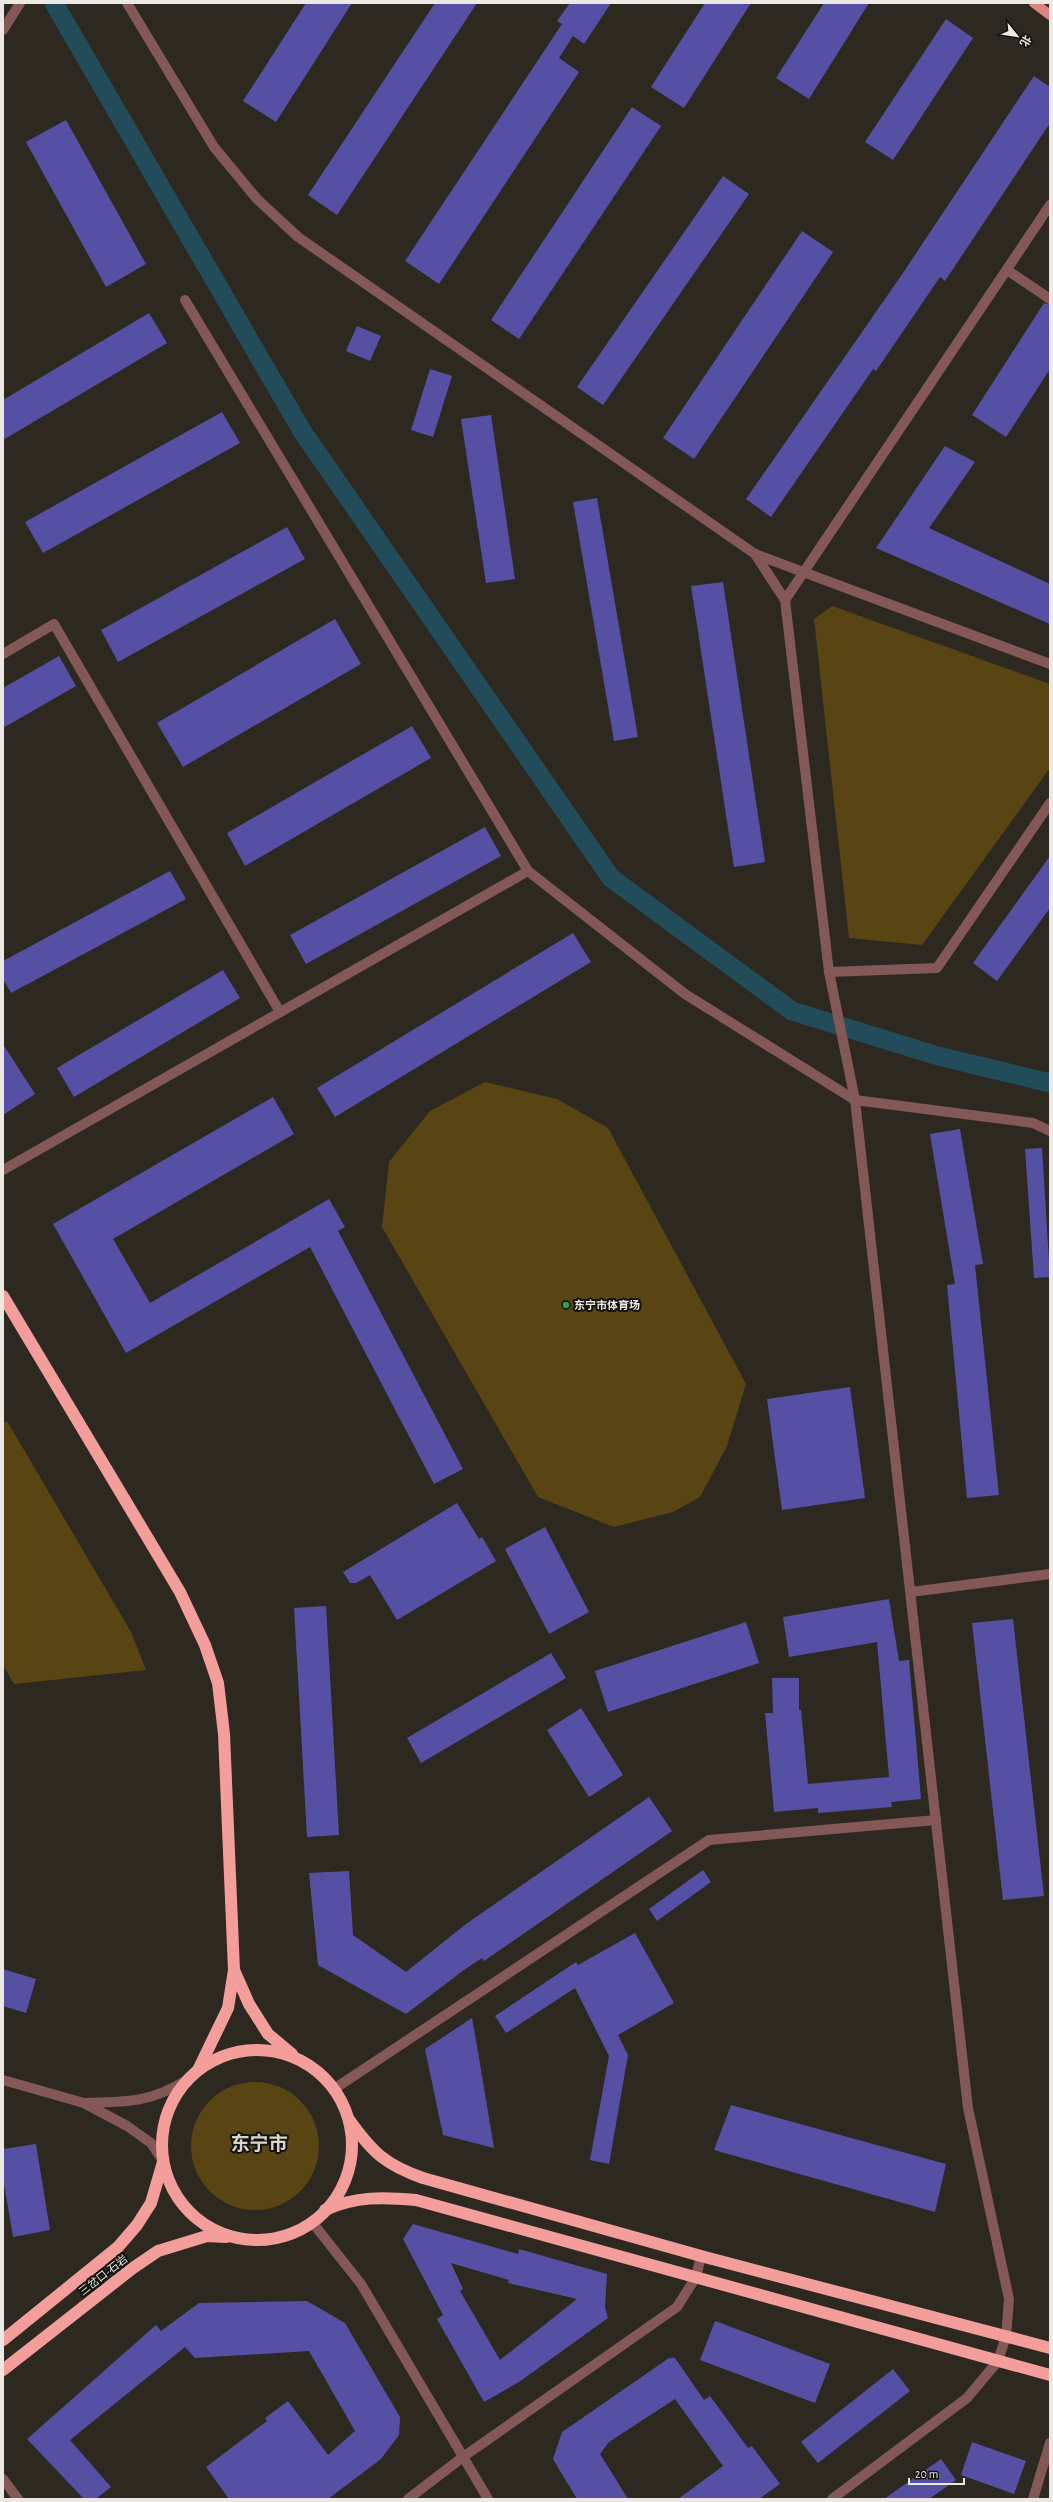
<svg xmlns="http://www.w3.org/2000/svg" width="1053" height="2502" font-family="'Alegreya Sans','Noto Sans SC',sans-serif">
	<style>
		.green { fill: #594413 }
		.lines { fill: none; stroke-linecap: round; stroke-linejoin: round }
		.canal { stroke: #234c5b; stroke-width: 19 }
		.building { fill: #5550a3; fill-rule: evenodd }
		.minor { stroke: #845857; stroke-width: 10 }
		.major { stroke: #dd8482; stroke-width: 10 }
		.highway { stroke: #f49e9b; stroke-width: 12 }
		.leisure-dot { fill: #2e9e5b; stroke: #13120e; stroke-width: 1.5 }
		.labels { text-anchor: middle; stroke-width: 4; stroke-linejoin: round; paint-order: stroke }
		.poi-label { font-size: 11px; font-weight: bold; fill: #ece9e4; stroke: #13120e; text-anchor: start }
		.street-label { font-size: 11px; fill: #ece9e4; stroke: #13120e }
		.town-label { font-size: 19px; font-weight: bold; fill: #dbd5cb; stroke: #13120e }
	</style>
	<rect width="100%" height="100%" fill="#2d2921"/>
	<g class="green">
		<path d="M832,606L1050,684V768L922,945L849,938L814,619Z"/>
		<path d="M485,1082L557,1099L608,1128L746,1384L727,1446L700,1497L673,1512L614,1527L538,1497L382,1227L389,1162L430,1111Z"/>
		<path d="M7,1421L131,1632L146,1670L14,1684L3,1665V1423Z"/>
		<circle cx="255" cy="2146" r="64"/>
	</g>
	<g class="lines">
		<path class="canal" d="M54,3L302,431L611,878L792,1011L938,1056L1050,1083"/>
	</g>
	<g class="building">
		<path d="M306,3H352L276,122L243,101Z"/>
		<path d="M435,3H477L337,215L308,195Z"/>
		<path d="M570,3H611L584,44L573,36L559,58L579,72L439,284L405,261L562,24L557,21Z"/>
		<path d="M705,3H751L684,108L651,87Z"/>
		<path d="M824,3H869L809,99L776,78Z"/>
		<path d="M946,19L973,38L893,160L865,142Z"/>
		<path d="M1034,76L1050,87V123L945,281L940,277L876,371L873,369L771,517L746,499L903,273Z"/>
		<path d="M632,107L661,126L519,339L491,320Z"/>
		<path d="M66,120L146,264L106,287L26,142Z"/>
		<path d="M723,176L749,194L603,405L577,387Z"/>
		<path d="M802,231L833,252L694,459L663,438Z"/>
		<path d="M1044,303L1050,305V369L1006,437L972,415Z"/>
		<path d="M149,313L167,343L3,440V400Z"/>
		<path d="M357,326L381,336L370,361L346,351Z"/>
		<path d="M430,369L452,376L433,437L411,430Z"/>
		<path d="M222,412L240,443L43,553L25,522Z"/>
		<path d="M491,415L515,579L486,583L461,419Z"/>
		<path d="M945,446L975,462L929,528L1050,584V624L876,548Z"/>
		<path d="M597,498L638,737L614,741L573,502Z"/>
		<path d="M287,527L305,559L118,662L101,630Z"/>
		<path d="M723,582L765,862L734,867L691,586Z"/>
		<path d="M335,619L361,664L183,767L157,723Z"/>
		<path d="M59,656L76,686L3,728V688Z"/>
		<path d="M412,726L431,758L245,866L227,833Z"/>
		<path d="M485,827L501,856L306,964L290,935Z"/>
		<path d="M1050,856V908L997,981L973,963Z"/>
		<path d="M170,871L186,899L11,993L3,979V961Z"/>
		<path d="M573,933L591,962L335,1117L317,1088Z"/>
		<path d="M223,970L240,998L74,1097L57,1068Z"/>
		<path d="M3,1044L35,1094L3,1115Z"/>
		<path d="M273,1097L294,1134L113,1239L150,1303L329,1199L345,1227L338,1231L463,1469L434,1484L310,1247L126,1353L53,1224Z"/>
		<path d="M960,1129L983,1264L975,1265L999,1495L967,1498L947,1285L955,1284L930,1134Z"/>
		<path d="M1042,1148L1050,1277L1034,1278L1025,1149Z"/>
		<path d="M850,1387L865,1498L782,1510L767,1399Z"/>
		<path d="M457,1503L479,1539L482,1537L496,1561L397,1620L370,1575L356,1583H350L343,1572Z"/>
		<path d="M545,1527L589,1612L549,1634L505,1549Z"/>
		<path d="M889,1599L899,1661L909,1660L921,1799L891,1802L892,1807L818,1813V1808L774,1812L765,1713H773L772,1678H799V1710H801L808,1784L889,1777L877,1642L789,1657L783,1617Z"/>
		<path d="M326,1606L339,1835L307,1837L294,1608Z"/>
		<path d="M1013,1619L1044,1896L1003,1900L972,1623Z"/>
		<path d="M746,1622L759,1663L608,1712L595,1671Z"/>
		<path d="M551,1653L566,1678L421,1763L407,1738Z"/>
		<path d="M581,1708L623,1775L589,1797L547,1730Z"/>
		<path d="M649,1797L672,1831L484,1961L482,1958L464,1970L406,2014L318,1965L309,1873L349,1871L353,1935L406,1972L466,1924Z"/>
		<path d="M703,1870L711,1882L657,1921L649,1909Z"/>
		<path d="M635,1933L674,2003L618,2035L628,2055L609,2164L590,2160L609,2056L575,1988L506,2033L495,2016L576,1962L578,1965Z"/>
		<path d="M3,1969L36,1979L26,2013L3,2006Z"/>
		<path d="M472,2018L476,2040L494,2148L443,2135L425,2049Z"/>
		<path d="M731,2105L946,2164L935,2212L714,2150Z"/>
		<path d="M36,2144L50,2230L13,2237L3,2178V2149Z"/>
		<path d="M413,2224L518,2254L519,2249L607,2274L605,2307L608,2318L519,2382L484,2402L437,2319L443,2315L403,2239ZM451,2263L509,2280L508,2283L577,2299L500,2360L460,2291L463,2289Z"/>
		<path d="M307,2301L345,2323L400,2417L399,2435L381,2459L328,2499H229L206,2467L267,2421L265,2418L288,2401L328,2455L355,2431L309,2351L195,2358L185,2347L70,2440L111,2487L96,2499H84L27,2439L156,2325L161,2331L199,2303Z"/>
		<path d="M715,2321L830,2364L815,2403L700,2360Z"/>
		<path d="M669,2358H675L704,2400L710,2396L748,2448L752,2446L780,2484L759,2499H678L723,2466L675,2399L609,2442L600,2454L628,2499H577L553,2459L562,2432Z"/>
		<path d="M893,2369L910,2391L818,2463L801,2442Z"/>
		<path d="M972,2442L1026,2461L1014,2494L961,2475Z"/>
		<path d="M941,2459L956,2480L929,2499H884Z"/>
	</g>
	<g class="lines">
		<g class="minor">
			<path d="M127,3L214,147L257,199L298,237L755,554L1050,664"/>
			<path d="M3,30L20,3"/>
			<path d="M1007,270L1050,299"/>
			<path d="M185,300L528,871L685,994L855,1100L1033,1123L1050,1131"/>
			<path d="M755,554L785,600L829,972L855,1100L968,2108L1009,2299L1006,2336L998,2361L967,2398L832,2499"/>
			<path d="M785,600L1050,205"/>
			<path d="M3,654L54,624L280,1012"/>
			<path d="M829,972L937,968L1050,803"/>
			<path d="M3,1170L528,871"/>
			<path d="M911,1592L1050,1574"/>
			<path d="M3,2080L84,2103"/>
			<path d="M334,2089L709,1840L936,1820"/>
			<path d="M163,2161L151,2143L127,2126L84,2103C127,2102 149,2103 187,2080"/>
			<path d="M312,2222L361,2284L488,2499"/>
			<path d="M3,2479L18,2499"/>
			<path d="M408,2499L463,2457L677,2307L696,2277L701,2256"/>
			<path d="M1033,2499L1050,2443"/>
		</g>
		<path class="major" d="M1034,3L1050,15"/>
		<g class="highway">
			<path d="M3,1296L180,1592L205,1645L218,1683L224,1734L234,1970"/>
			<circle cx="257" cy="2145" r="95"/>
			<path d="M199,2068L228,2008L234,1970L249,2004L268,2034L292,2054"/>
			<path d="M350,2121C373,2153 386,2165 423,2178L701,2256L1050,2348"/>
			<path d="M325,2210C356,2196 384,2197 416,2200L1050,2375"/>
			<path d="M3,2340L118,2247L137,2225L151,2203L163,2162"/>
			<path d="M3,2370L133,2268L158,2251L207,2236L226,2237"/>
		</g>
	</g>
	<circle class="leisure-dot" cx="566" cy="1305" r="4"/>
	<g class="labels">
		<g class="poi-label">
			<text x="574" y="1309">东宁市体育场</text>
		</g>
		<g class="street-label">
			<text transform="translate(103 2275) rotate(-38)" y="4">三岔口-石岩</text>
		</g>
		<g class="town-label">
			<text x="259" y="2150">东宁市</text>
		</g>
	</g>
	<rect width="1053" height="2502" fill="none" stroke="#ece9e4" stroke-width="8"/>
	<g transform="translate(1017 36) rotate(120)" stroke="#13120e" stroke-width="3" paint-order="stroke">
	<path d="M0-3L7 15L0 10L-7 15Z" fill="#ece9e4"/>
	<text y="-6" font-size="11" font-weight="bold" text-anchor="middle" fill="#ece9e4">北</text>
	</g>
	<path d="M909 2478v6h55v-6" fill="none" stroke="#ece9e4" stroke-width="2"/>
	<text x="915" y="2478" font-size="12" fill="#ece9e4" stroke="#13120e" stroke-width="3" paint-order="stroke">20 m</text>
</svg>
